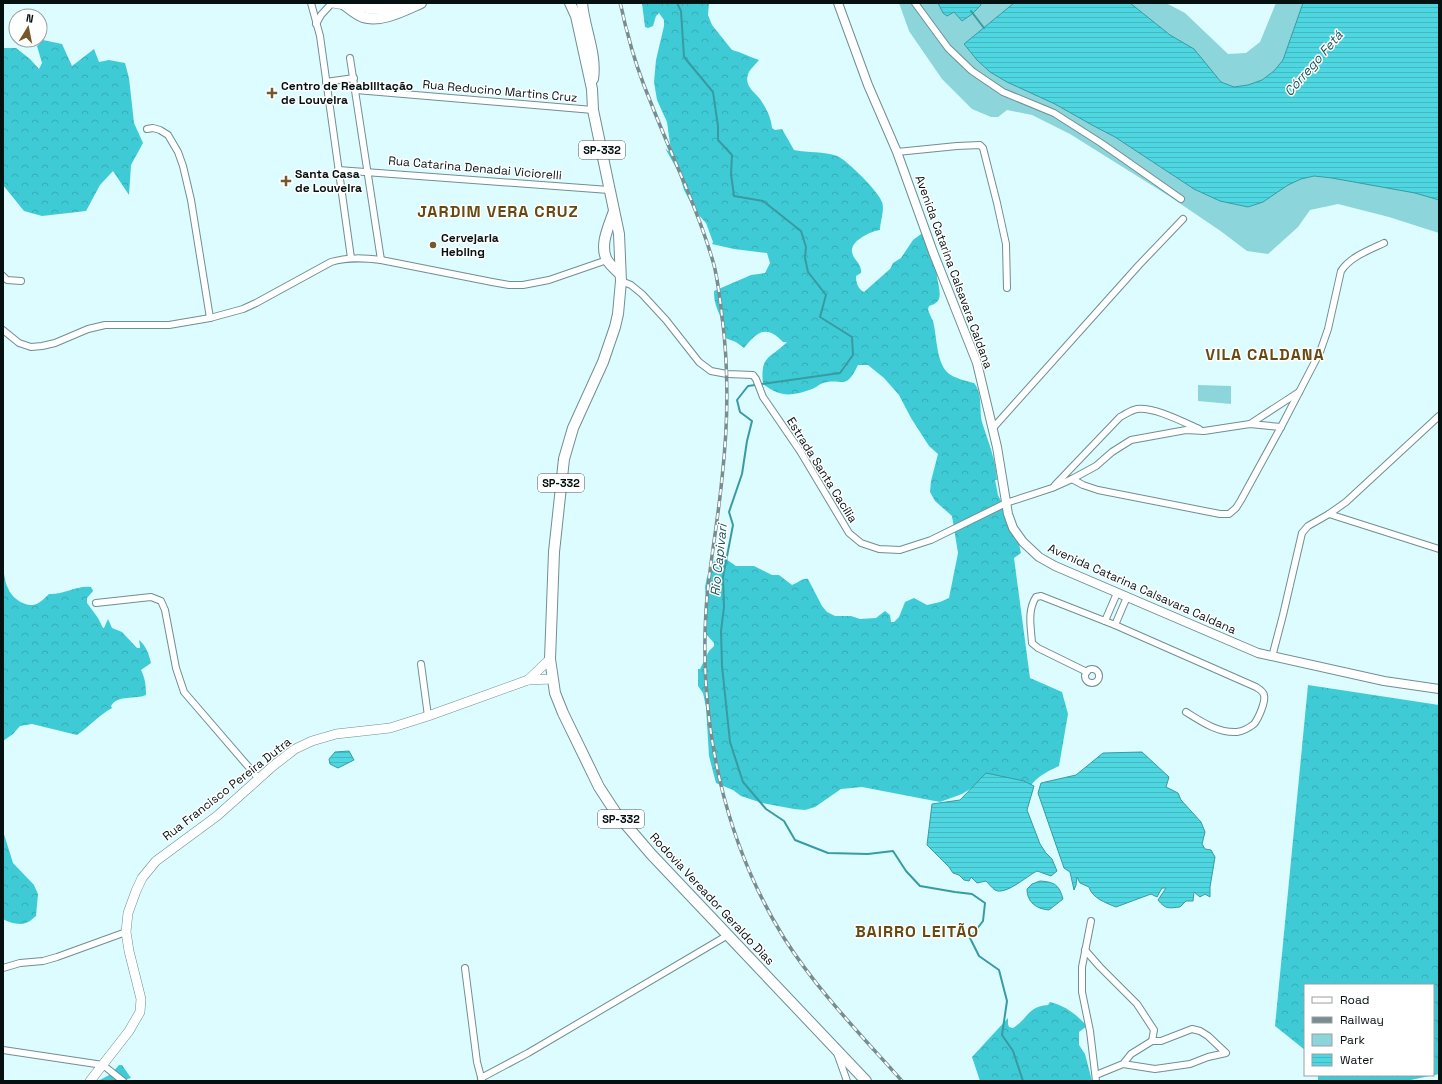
<svg xmlns="http://www.w3.org/2000/svg" width="1442" height="1084" font-family="'Space Grotesk',sans-serif">
	<style>
		.forest { fill: url(#forest-crowns) }
		.park { fill: #8cd5db }
		.water { fill: url(#water-rules); stroke: #389ba3 }
		.lines { fill: none; stroke-linecap: round; stroke-linejoin: round }
		.stream { stroke: #389ba3; stroke-width: 2 }
		.minor-casing { stroke: #718e91; stroke-width: 8 }
		.tertiary-casing { stroke: #718e91; stroke-width: 10 }
		.secondary-casing { stroke: #718e91; stroke-width: 10 }
		.primary-casing { stroke: #718e91; stroke-width: 12 }
		.minor { stroke: #fff; stroke-width: 6 }
		.tertiary { stroke: #fff; stroke-width: 8 }
		.secondary { stroke: #fff; stroke-width: 9 }
		.primary { stroke: #fff; stroke-width: 10 }
		.rail-casing { stroke: #778d8f; stroke-width: 3.5 }
		.rail { stroke: #fff; stroke-width: 2; stroke-dasharray: 6; stroke-linecap: butt }
		.poi-dot { fill: #75592c; stroke: #fff; stroke-width: 1.5 }
		.labels { text-anchor: middle; stroke-width: 3; stroke-linejoin: round; paint-order: stroke }
		.shield { fill: #fff; stroke: #505858; stroke-width: 1 }
		.shield-label { font-size: 11px; font-weight: bold; fill: #051011 }
		.poi-label { font-size: 12px; font-weight: bold; fill: #051011; stroke: #fff; text-anchor: start }
		.street-label { font-size: 12px; fill: #051011; stroke: #fff }
		.water-label { font-size: 13px; font-style: italic; fill: #1b5559; stroke: #fff }
		.district-label { font-size: 16px; font-weight: bold; letter-spacing: 1px; fill: #674912; stroke: #fff }
	</style>
	<defs>
		<pattern id="forest-crowns" width="20" height="18" patternUnits="userSpaceOnUse"><rect width="20" height="18" fill="#3fcbd5"/><path d="M2 6a3 3 0 1 1 6 0M12 15a3 3 0 1 1 6 0" fill="none" stroke="#36adb6"/></pattern>
		<pattern id="water-rules" width="6" height="5" patternUnits="userSpaceOnUse"><rect width="6" height="5" fill="#4ed7e1"/><path d="M0 2.5h6" fill="none" stroke="#43b8c0"/></pattern>
	</defs>
	<rect width="100%" height="100%" fill="#dcfcff"/>
	<g class="forest">
		<path d="M642,3H709L708,15L712,25L732,50C741,52 750,57 759,60C756,64 751,68 749,72C743,85 753,90 760,99C766,108 771,117 772,128L775,130L782,129L794,150C808,153 824,151 837,156C847,160 879,192 882,202C885,210 880,222 880,230C871,231 850,241 852,252C853,260 862,263 861,273L856,276C856,283 858,289 864,292L890,269L893,263L901,258L913,240L921,234C941,243 935,260 937,277C938,283 941,293 939,299C937,303 933,305 929,306L928,309C929,313 931,317 933,321C937,336 936,362 948,373C954,378 966,381 974,383C983,394 979,409 982,422C988,442 996,459 997,480H995L998,495L1016,531L1021,553L1014,558L1030,678L1062,692L1068,714L1059,766C1044,773 1034,778 1026,793L975,786L962,794L940,802L862,787L841,789L815,807L805,810L794,809L762,803L741,796L733,790L716,783L709,756L706,707L703,693L698,686V669H700L709,651L714,646V643L706,634L705,628L707,611L705,587L707,577L712,564L716,559L719,558L726,559L736,566H754L772,575H779L792,585C798,583 802,578 808,579L822,606L827,612L835,616H851L860,619L876,618L885,611L890,615L891,622H894L899,617L905,602L914,598L927,605L940,602L949,598L958,553L952,516L935,501L930,492L931,481L938,454L929,446L911,418L899,395L884,378L868,365H858C845,392 843,377 823,383C819,384 816,388 812,389C792,396 781,398 763,384C760,355 770,359 787,342H783C766,324 757,332 744,348L736,342L725,338C722,331 722,324 720,316C716,306 714,302 714,291L751,275L765,273L770,263L767,253L734,249L712,244L713,242L706,223L695,211L684,190L679,173L665,148L668,151H671L667,122L657,100L654,82L656,60L664,26V20L659,13L656,16L653,26L648,28L645,27Z"/>
		<path d="M43,40L62,44L72,66L94,49L99,62L109,60L125,63L129,78L134,123L143,143L131,165L129,195L113,171L100,185L86,211L42,216L24,211L3,185V48H16L30,59L39,69L42,63L37,46Z"/>
		<path d="M3,570C5,576 5,583 8,588C11,597 23,606 33,605C39,604 45,598 49,594C63,595 77,585 91,587L93,591L87,598V603L98,618L103,628H104L108,619L112,628L122,632L137,648H140V646L139,640C146,646 149,654 151,663L141,670C145,678 146,685 146,695C135,700 118,694 111,706L112,708C99,715 90,726 77,735L32,724L20,726L13,734L3,741Z"/>
		<path d="M1308,685L1439,705V1074L1406,1081H1318V1075H1433V985H1305V1050L1275,1026Z"/>
		<path d="M3,831L13,863L34,885L38,894L36,916C34,917 31,921 28,922C21,926 10,923 3,919Z"/>
		<path d="M1050,1002C1066,1006 1076,1014 1087,1026L1079,1032V1045L1085,1054L1092,1081H980L972,1057L1008,1018V1024L1009,1027L1013,1028C1028,1019 1028,1006 1048,1005Z"/>
		<path d="M119,1065H122L131,1078L127,1079L128,1081H98L111,1074Z"/>
	</g>
	<g class="park">
		<path d="M899,3H1166L1185,13L1228,54L1246,53L1260,42L1276,3H1439V233L1389,217L1338,204L1310,210L1298,227L1268,254L1247,251L1222,232L1169,196L1070,134L1032,115L1007,110L998,117H991L972,109L942,79L909,31Z"/>
		<path d="M1198,385L1231,386V404L1198,401Z"/>
	</g>
	<g class="water">
		<path d="M938,3H980L981,5L972,14L962,21L954,12L947,16L943,13Z"/>
		<path d="M1014,3H1130L1170,35L1194,49L1221,82L1234,87L1248,85L1262,80L1274,71L1283,60L1303,3H1439V200L1415,193L1332,178L1314,176L1301,179L1288,185L1263,202L1248,207L1220,201L1194,189L1115,137L1092,125L1055,104L1007,82L990,72L977,60L964,44Z"/>
		<path d="M349,751L354,760L338,768L330,764L329,759L335,752Z"/>
		<path d="M1142,752L1169,777L1166,787L1178,793L1181,800L1201,822L1205,832L1202,844L1205,849L1211,850L1215,857L1210,887V897L1205,894L1200,897L1194,892L1193,901H1186L1180,907C1169,908 1166,910 1158,900L1166,888H1162L1157,897L1151,894C1139,898 1128,903 1116,907C1106,903 1092,898 1089,887L1080,883L1077,877L1076,885L1074,890L1070,872L1064,868L1038,793L1041,783L1076,775L1103,753Z"/>
		<path d="M986,773L1024,781L1034,786L1027,810L1040,844L1046,853L1052,859L1057,871L1051,876L1037,871C1027,876 1005,896 995,890C992,888 989,884 986,881L977,883L971,877L969,881L964,880L959,875L953,873L949,867L927,845L932,804L960,800Z"/>
		<path d="M1040,881C1055,882 1059,885 1063,899L1049,910C1036,909 1027,902 1027,889L1032,884Z"/>
	</g>
	<g class="lines">
		<g class="stream">
			<path d="M677,3L681,11L684,57L713,92L718,126V140L732,155L731,174L734,196L763,201L801,231L806,247L805,258L808,272L826,295L820,317L852,337L853,355L840,373L748,386L737,400L740,412L752,421L747,441L742,474L729,512L733,525L723,577L724,607L721,631L722,666L730,742L743,782L766,809L784,821L795,840L828,853L868,854L893,851L906,871L920,886L955,892L972,894L985,903L983,921L970,938L979,956L999,970L1007,1001L1002,1035L1013,1051L1023,1081"/>
			<path d="M971,11L984,28"/>
		</g>
		<defs>
			<g id="minor">
				<path d="M311,3L320,36L351,258"/>
				<path d="M915,3L948,48L972,71L1003,92L1054,113L1101,143L1181,199"/>
				<path d="M316,24L321,15L332,3"/>
				<path d="M350,58L381,260"/>
				<path d="M326,82L354,78"/>
				<path d="M356,90L593,110"/>
				<path d="M147,129L153,128L160,130L168,135L178,152L183,166L191,200L210,318"/>
				<path d="M897,152L957,146L980,145L983,148L997,203L1006,244L1007,288"/>
				<path d="M338,170L609,190"/>
				<path d="M3,276L7,280L21,281"/>
				<path d="M621,281L631,285L642,294L666,320L699,362L711,371L727,374L753,375L756,379L763,397L800,451L849,533L861,543L879,549L900,550L931,540L1006,503L1052,488L1072,479L1096,466L1112,452L1131,440L1186,430L1204,431L1250,424L1281,427"/>
				<path d="M3,330L19,343L31,347L42,346L55,343L88,329L105,325H169L210,318L243,309L256,303L331,262C348,257 364,258 381,260L492,282L509,285H523L549,280L607,260"/>
				<path d="M1250,424L1299,392"/>
				<path d="M993,428L1139,265L1183,219"/>
				<path d="M1072,479L1083,485L1098,490L1220,514H1229L1236,508L1241,500L1281,427L1320,352L1328,329L1341,271C1350,257 1369,250 1384,243"/>
				<path d="M1055,485L1120,417C1126,414 1131,410 1137,409C1155,407 1183,422 1199,429"/>
				<path d="M1329,514L1439,549"/>
				<path d="M96,603L151,597L161,601L165,610L176,668L184,692L259,779"/>
				<path d="M1105,621L1117,593"/>
				<path d="M1115,625L1127,597"/>
				<path d="M1272,657L1283,615L1302,533L1308,526L1329,514L1346,502L1439,416"/>
				<path d="M421,664L428,716"/>
				<circle cx="1092" cy="676" r="7"/>
				<path d="M1087,672L1038,648L1032,643C1031,627 1027,611 1036,597L1041,596L1046,598L1115,625L1256,687C1259,689 1263,691 1264,695C1266,702 1258,719 1254,724C1249,728 1243,731 1237,732C1218,733 1202,722 1186,712"/>
				<path d="M1091,921L1082,967V992L1090,1031L1096,1081"/>
				<path d="M1085,950L1100,967L1137,1004L1154,1030L1152,1041"/>
				<path d="M3,968L20,963L43,961L57,957L126,932"/>
				<path d="M465,968L477,1062L482,1081"/>
				<path d="M3,1050L103,1065L123,1081"/>
				<path d="M837,1053L847,1081"/>
				<path d="M1096,1075L1123,1064L1131,1054L1152,1041H1161L1192,1029L1200,1031L1208,1036L1226,1053L1208,1057L1190,1064L1155,1069L1123,1064"/>
				<path d="M481,1078L528,1053L728,935"/>
			</g>
			<path id="tertiary" d="M838,3L868,85L897,152L933,252L977,363L997,447L1008,514L1013,528L1023,542L1039,557L1055,566L1258,653L1384,681L1439,689"/>
			<g id="secondary">
				<path d="M333,3L345,5"/>
				<path d="M528,680L550,659"/>
				<path d="M90,1081L129,1031L140,1012L141,999L129,951L126,932L128,913L136,891L142,878L156,861L217,816L273,766L295,749L312,741L336,734L390,728L428,716L528,680L552,679"/>
			</g>
			<g id="primary">
				<path d="M342,3C349,8 355,14 363,17C381,23 405,10 421,3"/>
				<path d="M356,3C369,13 387,8 401,3"/>
				<path d="M570,3L576,16L592,89L593,110L619,234L621,281L618,314L615,327L603,362L573,428L564,459L554,552L550,659L555,693L563,713L599,787L616,813L651,854L866,1081"/>
				<path d="M582,3C584,28 597,54 593,79"/>
				<path d="M614,211C609,226 599,245 607,260C610,265 616,270 620,274"/>
			</g>
		</defs>
		<use href="#minor" class="minor-casing"/>
		<use href="#tertiary" class="tertiary-casing"/>
		<use href="#secondary" class="secondary-casing"/>
		<use href="#primary" class="primary-casing"/>
		<use href="#minor" class="minor"/>
		<use href="#tertiary" class="tertiary"/>
		<use href="#secondary" class="secondary"/>
		<use href="#primary" class="primary"/>
		<defs>
			<path id="rail" d="M620,3C623,12 624,22 627,31C633,56 641,79 651,103C672,157 698,209 714,265C718,281 720,299 722,316C729,370 728,425 722,478C718,522 709,566 706,610C699,724 724,841 784,938C817,990 861,1035 902,1081"/>
		</defs>
		<use href="#rail" class="rail-casing"/>
		<use href="#rail" class="rail"/>
	</g>
	<g class="poi-dot">
		<path d="M270 87h4v4h4v4h-4v4h-4v-4h-4v-4h4z"/>
		<path d="M284 175h4v4h4v4h-4v4h-4v-4h-4v-4h4z"/>
		<circle cx="433" cy="245" r="4"/>
	</g>
	<g class="labels">
		<g class="shield">
			<rect x="579" y="141" width="46" height="18" rx="3"/>
			<rect x="538" y="474" width="46" height="18" rx="3"/>
			<rect x="598" y="810" width="46" height="18" rx="3"/>
		</g>
		<g class="shield-label">
			<text x="602" y="154">SP-332</text>
			<text x="561" y="487">SP-332</text>
			<text x="621" y="823">SP-332</text>
		</g>
		<g class="poi-label">
			<text x="281" y="90">Centro de Reabilitação<tspan x="281" dy="14">de Louveira</tspan></text>
			<text x="295" y="178">Santa Casa<tspan x="295" dy="14">de Louveira</tspan></text>
			<text x="441" y="242">Cervejaria<tspan x="441" dy="14">Hebling</tspan></text>
		</g>
		<g class="street-label">
			<text transform="translate(500 91) rotate(5)" y="4">Rua Reducino Martins Cruz</text>
			<text transform="translate(475 168) rotate(5)" y="4">Rua Catarina Denadai Viciorelli</text>
			<text transform="translate(954 272) rotate(70)" y="4">Avenida Catarina Calsavara Caldana</text>
			<text transform="translate(822 470) rotate(58)" y="4">Estrada Santa Cacília</text>
			<text transform="translate(1142 589) rotate(24)" y="4">Avenida Catarina Calsavara Caldana</text>
			<text transform="translate(227 789) rotate(-38)" y="4">Rua Francisco Pereira Dutra</text>
			<text transform="translate(712 899) rotate(47)" y="4">Rodovia Vereador Geraldo Dias</text>
		</g>
		<g class="water-label">
			<text transform="translate(1313 63) rotate(-49)" y="5">Córrego Fetá</text>
			<text transform="translate(718 560) rotate(-84)" y="5">Rio Capivari</text>
		</g>
		<g class="district-label">
			<text x="498" y="217">JARDIM VERA CRUZ</text>
			<text x="1265" y="360">VILA CALDANA</text>
			<text x="917" y="937">BAIRRO LEITÃO</text>
		</g>
	</g>
	<rect width="1442" height="1084" fill="none" stroke="#051011" stroke-width="8"/>
	<rect x="1304" y="984" width="130" height="92" fill="#ffffff" stroke="#9b9fa0"/>
	<rect x="1312" y="997" width="20" height="6" fill="#ffffff" stroke="#9b9fa0"/>
	<text x="1340" y="1004" font-size="12" fill="#051011">Road</text>
	<rect x="1312" y="1017" width="20" height="6" fill="#778d8f" stroke="#9b9fa0"/>
	<text x="1340" y="1024" font-size="12" fill="#051011">Railway</text>
	<rect x="1312" y="1034" width="20" height="12" fill="#8cd5db" stroke="#9b9fa0"/>
	<text x="1340" y="1044" font-size="12" fill="#051011">Park</text>
	<rect x="1312" y="1054" width="20" height="12" fill="url(#water-rules)" stroke="#9b9fa0"/>
	<text x="1340" y="1064" font-size="12" fill="#051011">Water</text>
	<g transform="translate(28 28) rotate(10)"><circle r="19" fill="#ffffff" stroke="#9b9fa0"/>
	<path d="M0-3L7 15L0 10L-7 15Z" fill="#75592c"/>
	<text y="-6" font-size="11" font-weight="bold" text-anchor="middle" fill="#051011">N</text>
	</g>
</svg>
